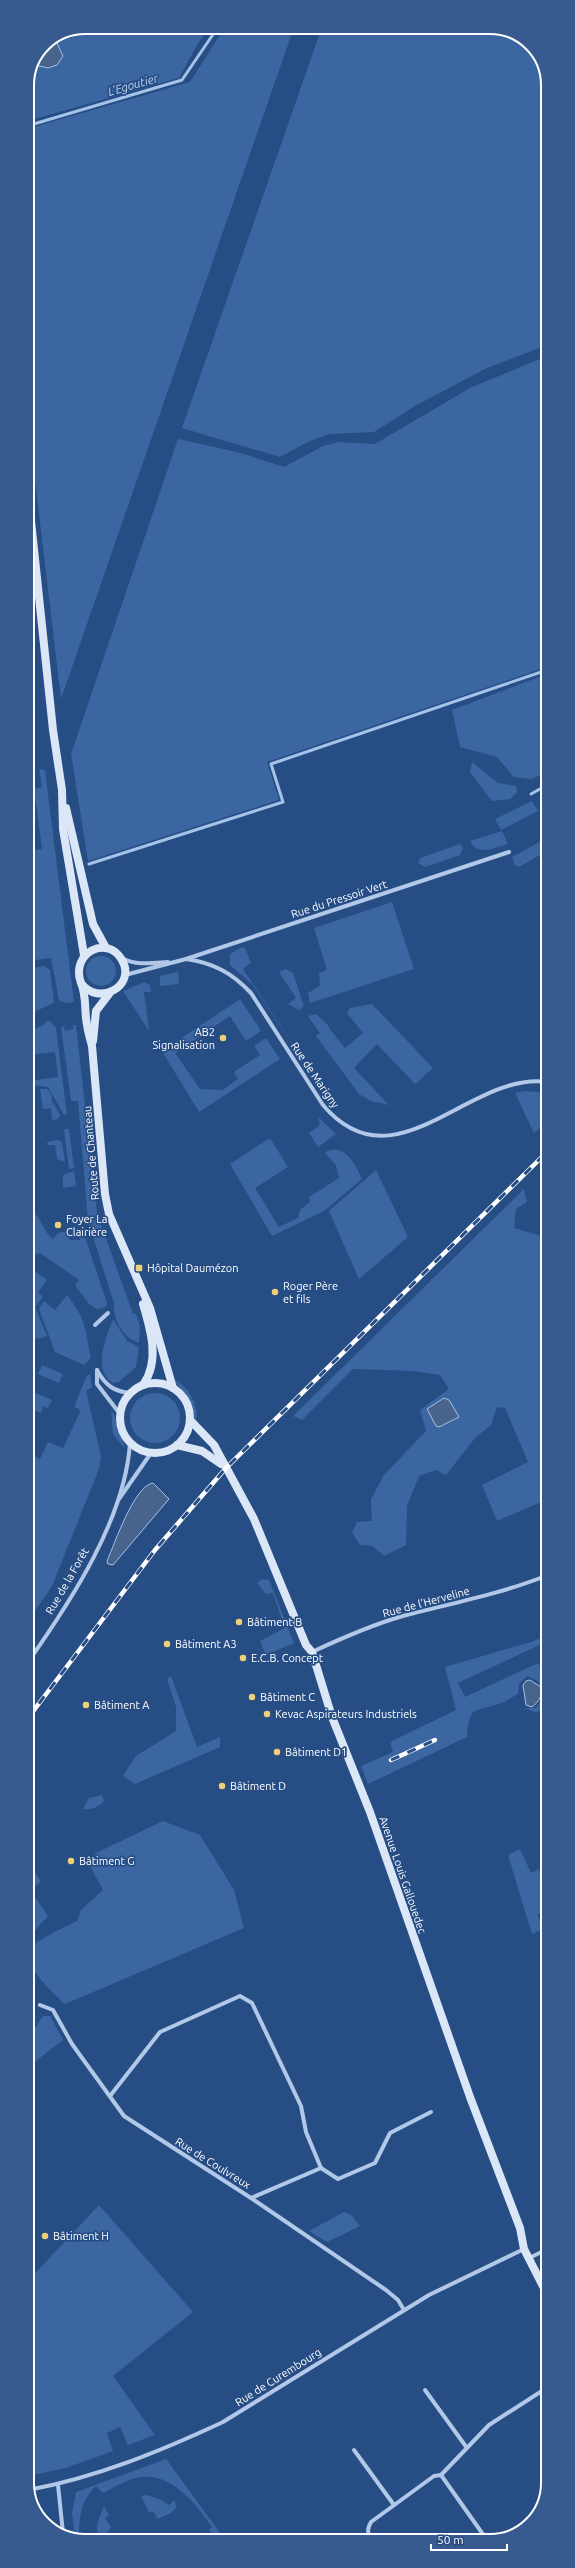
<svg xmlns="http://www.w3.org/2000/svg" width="575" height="2568" font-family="Ubuntu,sans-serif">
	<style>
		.green { fill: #3b66a1 }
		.water { fill: #48648c; stroke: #a5c2e8 }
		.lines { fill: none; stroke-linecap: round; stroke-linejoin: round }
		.stream { stroke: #a5c2e8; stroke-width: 3 }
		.minor { stroke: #b1c8e8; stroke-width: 4 }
		.secondary { stroke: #dbe6f7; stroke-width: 8 }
		.rail-casing { stroke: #fff; stroke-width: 4.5 }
		.rail { stroke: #274d85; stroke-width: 3; stroke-dasharray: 9; stroke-linecap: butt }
		.poi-dot { fill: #f0d076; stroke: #274d85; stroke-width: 1.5 }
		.labels { text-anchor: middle; stroke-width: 3.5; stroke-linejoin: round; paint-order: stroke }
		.street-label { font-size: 11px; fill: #fff; stroke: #274d85 }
		.poi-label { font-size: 11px; fill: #fff; stroke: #274d85; text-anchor: start }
		.water-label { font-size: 12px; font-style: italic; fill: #bcd2ef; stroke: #274d85 }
		.rim { fill: none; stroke: #fff; stroke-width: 2 }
	</style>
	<rect width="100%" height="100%" fill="#274d85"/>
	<g class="green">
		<path d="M85,27H210L197,45L179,78L27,121V84L44,44Z"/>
		<path d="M225,27H294L61,699L27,413V129L190,82Z"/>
		<path d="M322,27H498L531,44L547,74V345L485,369L415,406L374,432L330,434L310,441L280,457L182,428Z"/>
		<path d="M547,356V667L267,762L279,800L88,861L71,754L178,439L237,452L284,467L323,446L339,442L375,444L470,388Z"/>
		<path d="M547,674V772L532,779L514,777L497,757L460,747L452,710Z"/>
		<path d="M472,762L498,783L516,786L517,792L510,799L492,801L470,772Z"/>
		<path d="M39,769L45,770L74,1002L66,1003L59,1000L51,958L27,961V838L36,850L42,849L34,789L42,787Z"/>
		<path d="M532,801L538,811L501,830L495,819Z"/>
		<path d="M502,831L508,844C496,847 477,857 470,841Z"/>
		<path d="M547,838V851L519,867L515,865L512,857Z"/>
		<path d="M460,844L463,847L460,855L425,867L418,863L420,858Z"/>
		<path d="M392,902L414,969L310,1003L308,993L320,986L319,973L327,970L314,928Z"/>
		<path d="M242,947L245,948L251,963L243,969L330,1100L252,984L230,965V954Z"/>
		<circle cx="101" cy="971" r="15"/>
		<path d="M44,966L50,970L54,1003L27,1015V969Z"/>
		<path d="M286,969L293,973L304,1006L299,1010L288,1004L296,998L279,972Z"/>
		<path d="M178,972L179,984L160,986V976Z"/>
		<path d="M144,982L150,985L151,992H144L149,1031L123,991Z"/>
		<path d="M240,999L261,1031L246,1041L230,1016L175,1053L200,1089L223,1090L238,1079L234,1072L260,1055L254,1046L266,1038L280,1059L199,1112L162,1051Z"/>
		<path d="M372,1004L433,1068L415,1084L377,1044L354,1068L389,1105L371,1101L359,1094L316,1036L320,1033L308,1016L316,1014L328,1025L329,1028L345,1048L363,1033L347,1013L350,1008Z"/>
		<path d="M46,1021H50L56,1028L67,1115H64L48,1087L33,1085L29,1081L58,1077L55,1052L27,1055V1033L45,1024Z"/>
		<path d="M73,1025H76L97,1213L133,1314H136L140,1326L139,1343C122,1337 113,1320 114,1303L88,1221L78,1101H71L61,1027L64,1026L65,1031L73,1029Z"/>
		<path d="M40,1089H47L51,1093L52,1101L60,1115L58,1119L52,1120L51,1108L43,1109Z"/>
		<path d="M525,1091L547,1093V1121L534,1133L515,1093Z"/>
		<path d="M318,1117L336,1134L318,1147L309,1133L320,1125Z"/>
		<path d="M64,1129H69L74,1168L69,1169Z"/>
		<path d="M270,1138L288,1167L255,1188L279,1227L298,1218L300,1210L310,1202L309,1197L339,1178L336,1165L325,1153L330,1150C348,1147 355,1165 362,1179L324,1211L272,1236L230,1164Z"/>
		<path d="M58,1140L62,1142L65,1162L57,1159L55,1145H48L47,1142Z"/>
		<path d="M376,1170L408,1237L359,1279L329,1211Z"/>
		<path d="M74,1171L76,1186L63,1188V1175Z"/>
		<path d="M524,1189L527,1202L516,1209L514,1228L541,1236L547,1218L548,1499L497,1521L482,1485L528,1462L505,1408L497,1407L491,1425L475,1438L446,1475L436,1470L419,1476L407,1506L406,1545L384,1556L372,1546L360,1545L352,1532L357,1522L372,1521L371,1499L384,1475L426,1431L420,1410L449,1389L440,1375L414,1371L353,1369L302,1420L293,1416Z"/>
		<path d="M37,1215L47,1233L53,1239L58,1233L69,1231V1240H80V1230L83,1231L107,1303L106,1307L97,1309L89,1304L75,1285L79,1280L40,1253L36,1254L28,1248V1217Z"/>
		<path d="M30,1268L47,1280L38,1292L43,1297L35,1307L47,1336L38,1339L28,1334V1272Z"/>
		<path d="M67,1295C86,1319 85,1329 91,1358L84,1365L55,1352L39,1309L44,1301L55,1310Z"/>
		<path d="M113,1319L127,1341L139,1347L136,1367L119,1382L113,1383C92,1370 106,1338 113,1319Z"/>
		<path d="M42,1365L63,1374L59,1383L38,1374Z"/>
		<path d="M90,1374L92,1387L86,1391L101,1456L99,1469L52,1586L28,1621V1446L32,1448L30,1454L40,1459L48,1442L63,1448L81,1410L74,1407L86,1377Z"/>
		<path d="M174,1380C190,1387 199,1406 196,1423L189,1400Z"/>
		<path d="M36,1393L52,1400L48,1408L43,1406L41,1413L29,1408Z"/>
		<circle cx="155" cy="1418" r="25"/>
		<path d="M111,1410L114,1414L125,1449L113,1434Z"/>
		<path d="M262,1579L269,1580L294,1643L266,1655L260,1641L285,1628L273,1593L266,1594L257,1583Z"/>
		<path d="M548,1635V1641L458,1683L465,1697L538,1663L548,1683L547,1709L535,1712L524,1708H536L541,1701L544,1688L536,1680L527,1676L519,1684L518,1694C512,1697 505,1702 499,1704C474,1712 469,1705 467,1737L368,1784L361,1766L393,1752L390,1742L456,1710L445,1667L531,1642Z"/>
		<path d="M171,1676L197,1747L220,1737V1747L135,1784L123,1776L136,1756L176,1731V1707L167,1679Z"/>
		<path d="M102,1795L104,1801C101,1806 89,1811 83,1809L89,1798Z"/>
		<path d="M163,1821L200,1835L234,1890L244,1928L65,2004C56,1996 23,1965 28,1952C32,1941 66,1927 77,1921L81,1910L103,1890L89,1864L96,1853Z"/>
		<path d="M520,1849L531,1873L539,1869L543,1894L548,1899V1914H537L543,1929L532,1934L508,1855Z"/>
		<path d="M32,1867L41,1882L30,1890L48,1916L28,1938V1878Z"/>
		<path d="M43,2016H50L63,2040L28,2067V2039Z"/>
		<path d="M99,2205L193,2312L113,2376L155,2435L128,2445L120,2427L107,2433L113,2451L66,2468L28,2476V2350L34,2343L28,2337V2281Z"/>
		<path d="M344,2212L351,2215L360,2226L327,2242L309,2231Z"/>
		<path d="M166,2459L226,2541H215L209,2530L212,2527C196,2505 174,2474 142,2477C129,2478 115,2487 103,2493L96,2486C80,2501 79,2519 79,2540L75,2538L72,2513L76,2492Z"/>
		<path d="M147,2495L161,2500L169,2505L175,2500L176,2508L171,2513L158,2519L153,2511L149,2513L141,2496Z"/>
		<path d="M104,2506L109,2515L105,2518L111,2527L103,2540L98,2541L97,2524Z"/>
	</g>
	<g class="water">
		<path d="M55,39L63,56L57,65L48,68L35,65L44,44Z"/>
		<path d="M444,1398L449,1400L459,1417L439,1427L436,1426L427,1409Z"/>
		<path d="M153,1483L169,1499L113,1565L108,1564L107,1561C115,1543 134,1486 153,1483Z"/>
		<path d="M530,1680L541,1687C543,1695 539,1702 532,1707L526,1705L523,1685L526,1681Z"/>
	</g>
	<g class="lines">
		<g class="stream">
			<path d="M27,126L182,80L218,27"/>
			<path d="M531,794L547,785"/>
			<path d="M89,864L283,802L271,764L547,670"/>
		</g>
		<g class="minor">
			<path d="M122,958C136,966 153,963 168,962"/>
			<path d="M186,959C214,963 232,973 251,993L323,1105C395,1190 469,1071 547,1082"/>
			<path d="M125,975L186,959L509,852"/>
			<path d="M95,1325L108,1313"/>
			<path d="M97,1370V1384L120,1414"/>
			<path d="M97,1370C105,1385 114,1392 131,1393"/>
			<path d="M119,1499L151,1453"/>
			<path d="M312,1652C342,1638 371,1625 403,1616C452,1603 501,1594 548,1575"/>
			<path d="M28,1662C71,1601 125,1519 130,1443"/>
			<path d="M40,2005L53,2010L72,2044L124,2116L251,2198L386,2290L398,2300L404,2310"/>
			<path d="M110,2096L160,2032L240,1996L252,2003L301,2106L306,2132L321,2168"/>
			<path d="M321,2168L338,2179L375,2163L390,2133L431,2112"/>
			<path d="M251,2198L321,2168"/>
			<path d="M529,2258L548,2249"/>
			<path d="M425,2390L467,2448"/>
			<path d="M354,2450L394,2505"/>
			<path d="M441,2475L487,2540"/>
			<path d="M58,2485L63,2533"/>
			<path d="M28,2490C95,2478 161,2451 223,2422L429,2295L524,2249"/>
			<path d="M372,2540C367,2533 367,2529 371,2522L434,2476L441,2475L489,2425L548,2387"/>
		</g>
		<g class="secondary">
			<path d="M27,483L53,730L62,790L63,829L84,955"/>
			<path d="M66,808L93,924L106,948"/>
			<path d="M81,983C98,1007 137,986 122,960C107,934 70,953 81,983C87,997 84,1011 87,1025C88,1032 90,1039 92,1046L105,1194L109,1214L150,1308L173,1388"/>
			<path d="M93,1041L96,1011L109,994"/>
			<circle cx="155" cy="1418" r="35"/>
			<path d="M143,1385C160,1361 151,1331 143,1304"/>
			<path d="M190,1420L214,1445L254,1519L306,1645L312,1652L332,1717L370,1812L470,2097L520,2228L524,2249L548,2296"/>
			<path d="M177,1445L202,1451L221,1464"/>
		</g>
		<defs>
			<g id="rail">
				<path d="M28,1718L155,1550L226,1468L547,1152"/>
				<path d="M391,1760L435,1740"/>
			</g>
		</defs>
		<use href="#rail" class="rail-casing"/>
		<use href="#rail" class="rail"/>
	</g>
	<g class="poi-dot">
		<circle cx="223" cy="1038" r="4"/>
		<circle cx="58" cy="1225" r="4"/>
		<rect x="135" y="1264" width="8" height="8" rx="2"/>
		<circle cx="275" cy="1292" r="4"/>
		<circle cx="239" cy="1622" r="4"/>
		<circle cx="167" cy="1644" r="4"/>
		<circle cx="243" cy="1658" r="4"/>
		<circle cx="252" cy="1697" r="4"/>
		<circle cx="86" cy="1705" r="4"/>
		<circle cx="267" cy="1714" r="4"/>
		<circle cx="277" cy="1752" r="4"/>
		<circle cx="222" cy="1786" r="4"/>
		<circle cx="71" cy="1861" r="4"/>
		<circle cx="45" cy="2236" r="4"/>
	</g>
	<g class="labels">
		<g class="street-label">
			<text transform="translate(339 899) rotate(-18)" y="4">Rue du Pressoir Vert</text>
			<text transform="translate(315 1075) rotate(56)" y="4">Rue de Marigny</text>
			<text transform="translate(91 1153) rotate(-95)" y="4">Route de Chanteau</text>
			<text transform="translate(67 1581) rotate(-60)" y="4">Rue de la Forêt</text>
			<text transform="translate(426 1602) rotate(-15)" y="4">Rue de l'Herveline</text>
			<text transform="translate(403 1875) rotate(71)" y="4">Avenue Louis Gallouedec</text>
			<text transform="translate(213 2163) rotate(32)" y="4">Rue de Coulvreux</text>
			<text transform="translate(278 2377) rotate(-32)" y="4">Rue de Curembourg</text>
		</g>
		<g class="poi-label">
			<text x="215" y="1036" text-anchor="end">AB2<tspan x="215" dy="13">Signalisation</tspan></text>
			<text x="66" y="1223">Foyer La<tspan x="66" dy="13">Clairière</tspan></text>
			<text x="147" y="1272">Hôpital Daumézon</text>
			<text x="283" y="1290">Roger Père<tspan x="283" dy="13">et fils</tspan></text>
			<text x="247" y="1626">Bâtiment B</text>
			<text x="175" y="1648">Bâtiment A3</text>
			<text x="251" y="1662">E.C.B. Concept</text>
			<text x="260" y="1701">Bâtiment C</text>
			<text x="94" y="1709">Bâtiment A</text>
			<text x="275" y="1718">Kevac Aspirateurs Industriels</text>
			<text x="285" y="1756">Bâtiment D1</text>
			<text x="230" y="1790">Bâtiment D</text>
			<text x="79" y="1865">Bâtiment G</text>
			<text x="53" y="2240">Bâtiment H</text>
		</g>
		<g class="water-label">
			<text transform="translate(133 85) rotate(-16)" y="4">L'Egoutier</text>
		</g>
	</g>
	<path d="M0 0H575V2568H0ZM85 34H490A51 51 0 0 1 541 85V2483A51 51 0 0 1 490 2534H85A51 51 0 0 1 34 2483V85A51 51 0 0 1 85 34Z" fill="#385b8f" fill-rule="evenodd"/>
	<path class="rim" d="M85 34H490A51 51 0 0 1 541 85V2483A51 51 0 0 1 490 2534H85A51 51 0 0 1 34 2483V85A51 51 0 0 1 85 34Z"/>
	<path d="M431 2544v6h76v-6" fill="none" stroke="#ffffff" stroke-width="2"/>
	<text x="437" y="2544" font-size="12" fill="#ffffff" stroke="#274d85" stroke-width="3" paint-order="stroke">50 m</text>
</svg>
